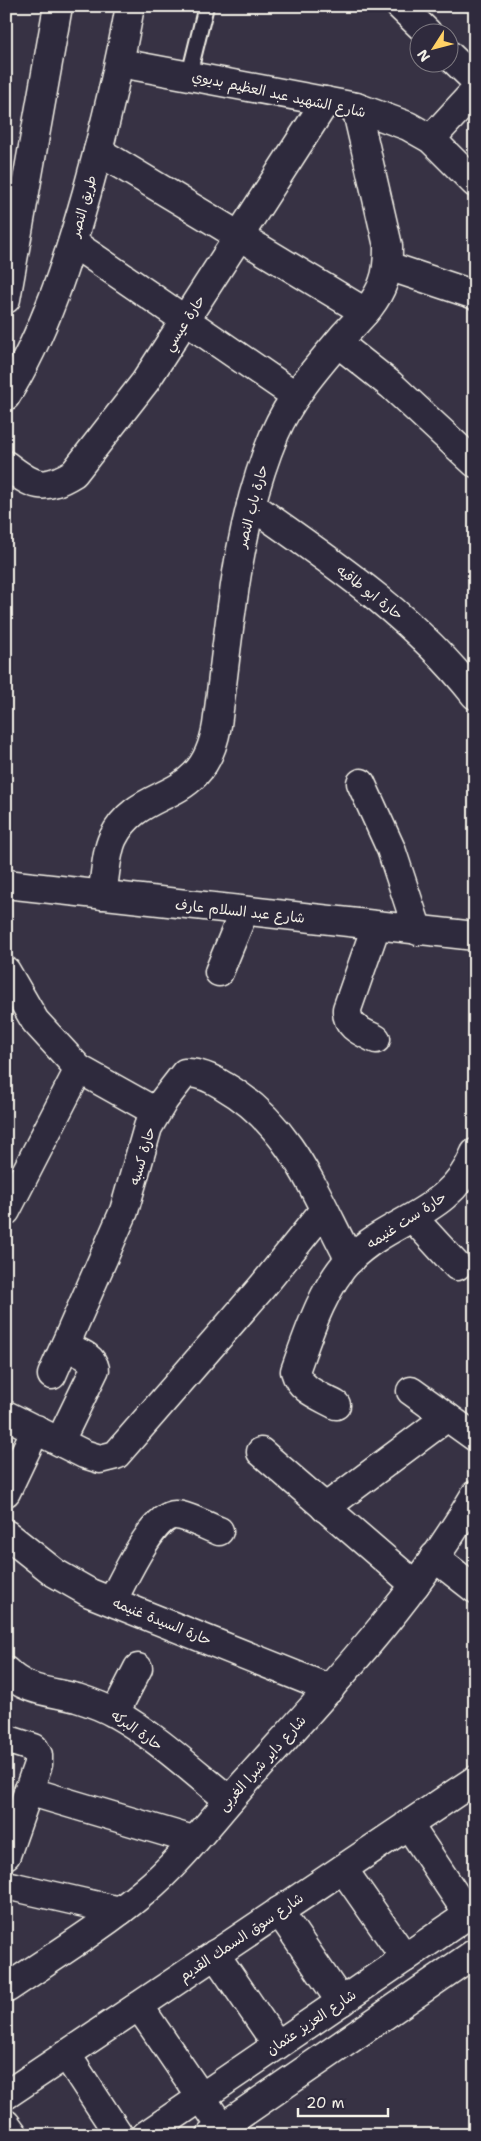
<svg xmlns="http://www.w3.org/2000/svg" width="481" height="2141" font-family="'Shantell Sans','Playpen Sans Arabic',sans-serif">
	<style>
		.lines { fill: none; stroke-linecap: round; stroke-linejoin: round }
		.lane-casing { stroke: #f4f1e8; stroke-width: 18 }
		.street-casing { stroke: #f4f1e8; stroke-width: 31 }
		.secondary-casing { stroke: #f4f1e8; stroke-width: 31 }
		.lane { stroke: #2f2a3d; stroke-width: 14 }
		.street { stroke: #2f2a3d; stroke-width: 28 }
		.secondary { stroke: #2f2a3d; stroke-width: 28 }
		.labels { text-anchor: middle; stroke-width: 4; stroke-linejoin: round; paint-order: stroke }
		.street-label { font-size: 14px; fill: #f4f1e8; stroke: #2f2a3d }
	</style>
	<rect width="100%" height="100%" fill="#373244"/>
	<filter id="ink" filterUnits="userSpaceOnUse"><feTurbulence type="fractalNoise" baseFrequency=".02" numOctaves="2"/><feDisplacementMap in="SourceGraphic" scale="10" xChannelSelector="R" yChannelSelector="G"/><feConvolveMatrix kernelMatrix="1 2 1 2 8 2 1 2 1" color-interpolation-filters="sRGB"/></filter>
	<g filter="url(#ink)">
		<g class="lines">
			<defs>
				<path id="lane" d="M189,75L206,6"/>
				<g id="street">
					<path d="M400,6L427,32"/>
					<path d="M448,54L475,80"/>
					<path d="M120,63L356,107L408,126L431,139L475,183"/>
					<path d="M431,139L475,91"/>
					<path d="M98,151L365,312"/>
					<path d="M73,243L296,396"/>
					<path d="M388,266L475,295"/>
					<path d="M338,343L391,385L475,463"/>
					<path d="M6,465C33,486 43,492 74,473L145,382L326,101"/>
					<path d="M251,505C332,562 413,616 475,695"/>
					<path d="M361,783L391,849L418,931"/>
					<path d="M6,884L475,936"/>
					<path d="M102,895C105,879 106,852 113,838C141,782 203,809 217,725C230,627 236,525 275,433C291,396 319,365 345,334C359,319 376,303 383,283C388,271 388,258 388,246L356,107"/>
					<path d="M376,926L347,1009C346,1027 362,1032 376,1039"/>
					<path d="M6,971L35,1021L79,1069L156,1112"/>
					<path d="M219,972L244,911"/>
					<path d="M6,1211L79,1069"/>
					<path d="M413,1218L457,1266"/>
					<path d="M52,1375L124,1211L148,1127L164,1100L185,1073C199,1072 213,1079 224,1086C292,1125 315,1194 350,1260"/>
					<path d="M411,1391L475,1437"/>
					<path d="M336,1405C320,1396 300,1390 295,1371C308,1335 323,1287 350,1259C391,1218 451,1214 475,1153"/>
					<path d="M6,1415L84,1454L100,1459L116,1455L262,1287L324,1210"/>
					<path d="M60,1441L95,1369C92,1355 77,1352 65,1346"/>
					<path d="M261,1452L415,1585"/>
					<path d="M6,1492L36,1429"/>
					<path d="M325,1508L447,1417"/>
					<path d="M6,1534L55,1573L90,1593L330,1689"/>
					<path d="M434,1557L475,1589"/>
					<path d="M112,1601C123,1582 152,1515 175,1515C186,1515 208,1527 219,1531"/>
					<path d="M6,1671C26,1692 51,1691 77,1698C90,1702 104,1707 116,1714C154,1735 194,1772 229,1800"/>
					<path d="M115,1713L138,1668"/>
					<path d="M6,1739L34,1748L38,1755V1764L6,1855"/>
					<path d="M28,1791L193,1840"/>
					<path d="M408,1824L468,1914"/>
					<path d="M343,1869L405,1958"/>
					<path d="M6,1885L120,1911"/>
					<path d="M279,1911L341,2002"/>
					<path d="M215,1954L277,2045"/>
					<path d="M6,1989C53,1957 102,1927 145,1891C184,1858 215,1815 250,1777C330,1688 414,1600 475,1495"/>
					<path d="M139,2006L227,2135"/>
					<path d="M66,2054L119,2135"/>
					<path d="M6,2095L475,1780"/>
					<path d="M6,2124L14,2135"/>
				</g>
				<g id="secondary">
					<path d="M6,299L58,6"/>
					<path d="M6,396C45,333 67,263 87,192C104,130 119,69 130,6"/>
					<path d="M146,2135L475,1910"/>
					<path d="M211,2135L475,1953"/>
				</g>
			</defs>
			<use href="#lane" class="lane-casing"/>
			<use href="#street" class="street-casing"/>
			<use href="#secondary" class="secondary-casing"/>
			<use href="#lane" class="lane"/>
			<use href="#street" class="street"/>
			<use href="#secondary" class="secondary"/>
		</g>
	</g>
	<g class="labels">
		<g class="street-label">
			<text transform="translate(279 94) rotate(12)" y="5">شارع الشهيد عبد العظيم بديوي</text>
			<text transform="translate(83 206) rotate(-74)" y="5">طريق النصر</text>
			<text transform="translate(184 323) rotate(-57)" y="5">حارة عيسي</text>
			<text transform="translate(252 506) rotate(-75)" y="5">حارة باب النصر</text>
			<text transform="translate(370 592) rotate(38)" y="5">حارة ابو طاقيه</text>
			<text transform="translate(240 911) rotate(6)" y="5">شارع عبد السلام عارف</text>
			<text transform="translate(142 1156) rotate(-74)" y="5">حارة كسبه</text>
			<text transform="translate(406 1220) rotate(-33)" y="5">حارة ست غنيمه</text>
			<text transform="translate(162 1621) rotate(22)" y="5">حارة السيدة غنيمه</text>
			<text transform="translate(137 1730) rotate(35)" y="5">حارة البركه</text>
			<text transform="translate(262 1763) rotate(-48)" y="5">شارع داير شبرا الغربى</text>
			<text transform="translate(241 1937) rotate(-34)" y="5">شارع سوق السمك القديم</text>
			<text transform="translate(311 2022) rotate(-34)" y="5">شارع العزيز عثمان</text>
		</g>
	</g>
	<rect width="481" height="2141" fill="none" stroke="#2f2a3d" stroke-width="25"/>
	<rect x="12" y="12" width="456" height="2116" fill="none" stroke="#f4f1e8" stroke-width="2" filter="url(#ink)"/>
	<g transform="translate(434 48) rotate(234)"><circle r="24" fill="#2f2a3d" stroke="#7e7a81"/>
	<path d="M0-4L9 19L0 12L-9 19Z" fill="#ffd166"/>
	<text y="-8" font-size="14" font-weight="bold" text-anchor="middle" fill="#f4f1e8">N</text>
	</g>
	<path d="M298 2108v8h90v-8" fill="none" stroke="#f4f1e8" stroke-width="2.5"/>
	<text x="306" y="2108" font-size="15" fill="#f4f1e8" stroke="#2f2a3d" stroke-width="4" paint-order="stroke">20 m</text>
</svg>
